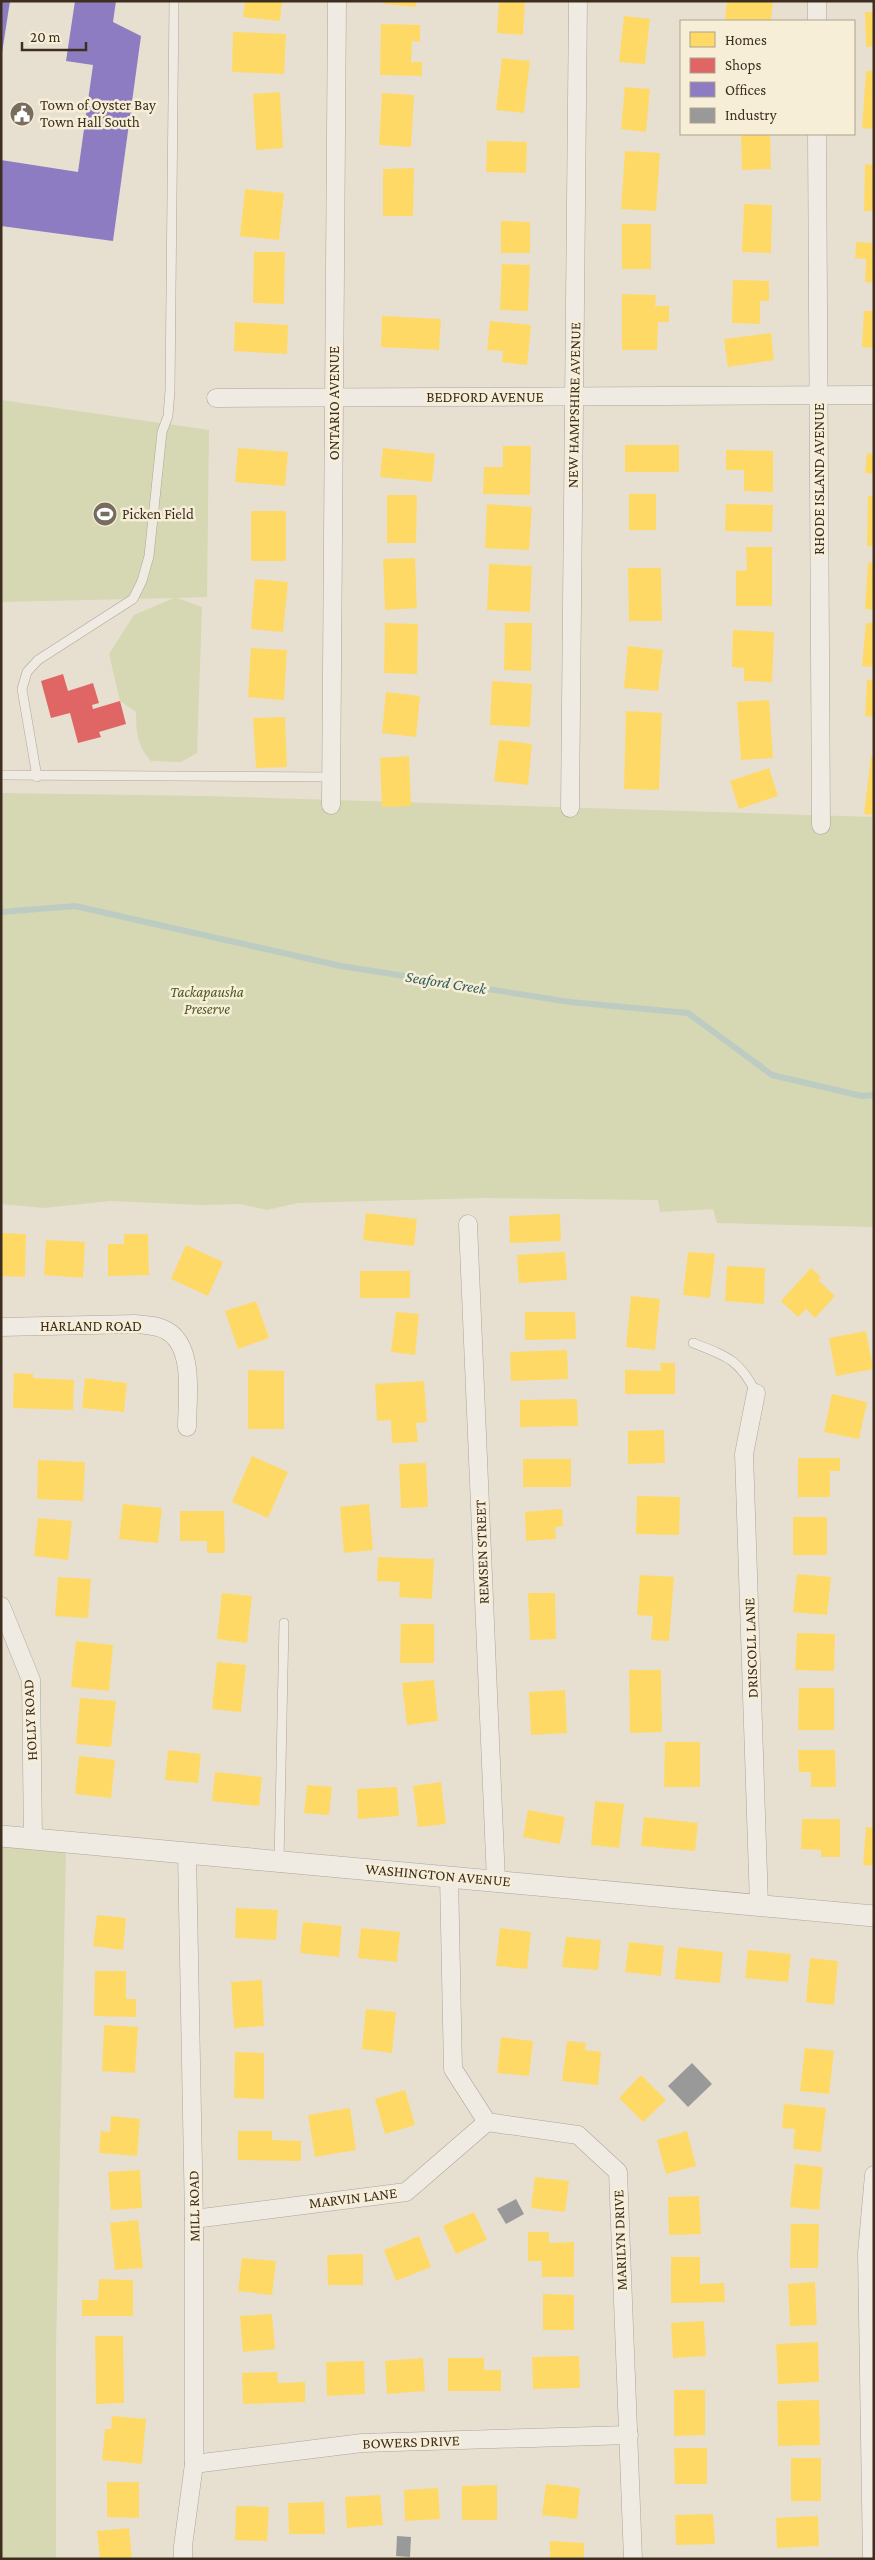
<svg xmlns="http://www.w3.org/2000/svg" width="875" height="2560" font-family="'Crimson Pro',serif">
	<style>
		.green { fill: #d6d7b3 }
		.homes { fill: #ffd966 }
		.shops { fill: #e06666 }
		.offices { fill: #8e7cc3 }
		.industry { fill: #999 }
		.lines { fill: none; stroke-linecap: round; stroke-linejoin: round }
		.stream { stroke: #bcccc2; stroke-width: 6 }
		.service-casing { stroke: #ada599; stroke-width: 10 }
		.minor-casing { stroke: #ada599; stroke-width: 19 }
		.tertiary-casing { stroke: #ada599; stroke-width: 22 }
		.service { stroke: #efebe3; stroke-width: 9 }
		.minor { stroke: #efebe3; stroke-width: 18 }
		.tertiary { stroke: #efebe3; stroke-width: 21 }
		.labels { text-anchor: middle; stroke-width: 5; stroke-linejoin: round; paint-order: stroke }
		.poi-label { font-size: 15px; fill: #3d2e20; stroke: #f7eed8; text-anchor: start }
		.street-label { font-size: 15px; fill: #3d2e20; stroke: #f7eed8 }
		.park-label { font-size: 15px; font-style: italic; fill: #4d5a26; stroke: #f7eed8 }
		.water-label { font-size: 16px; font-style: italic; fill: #2f5d5a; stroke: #f7eed8 }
	</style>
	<rect width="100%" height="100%" fill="#e7e0d1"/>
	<g class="green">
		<path d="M1,400L209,430L207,597L177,598L202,607L197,753L181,762L151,761C137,745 136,732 136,712L120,701L109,654L134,615L174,598L1,602Z"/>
		<path d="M1,793L205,796L874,817V1227L717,1223L713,1209L660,1212L658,1200L482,1198L298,1203L267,1210L240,1204L202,1205L110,1201L44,1208L1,1204Z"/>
		<path d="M1,1843L66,1849L56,2351V2559H1Z"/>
	</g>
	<g class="homes">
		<path d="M245,1H282L280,21L243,17Z"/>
		<path d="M383,1H416V7L383,4Z"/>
		<path d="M499,1H525L523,35L497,33Z"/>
		<path d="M727,1H773L771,21L725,20Z"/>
		<path d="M865,12H874V46L866,47Z"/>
		<path d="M624,16L650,19L645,64L619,62Z"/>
		<path d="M381,24L420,25V42L412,41L411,62H422V76L380,75Z"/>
		<path d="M233,32L286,34L284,74L232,72Z"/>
		<path d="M502,58L530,61L524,113L496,110Z"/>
		<path d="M866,71H874V129L862,128Z"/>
		<path d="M625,87L650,89L646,132L621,129Z"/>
		<path d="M280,92L283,148L256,150L253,94Z"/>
		<path d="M382,93L414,95L411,147L379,145Z"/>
		<path d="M741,134H770L771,169L742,170Z"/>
		<path d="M487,141L527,142L526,173L486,172Z"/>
		<path d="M625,151L660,153L656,211L621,209Z"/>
		<path d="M865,164L874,165V211H864Z"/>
		<path d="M414,168L413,216H383V169Z"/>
		<path d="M245,189L284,193L279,240L240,236Z"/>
		<path d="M744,204L772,205L771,253L742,252Z"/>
		<path d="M501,221L530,222V253H501Z"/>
		<rect x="622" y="224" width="29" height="45"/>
		<path d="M856,242L874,243V283L865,282L866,259L855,258Z"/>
		<path d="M254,252H285L284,304L253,303Z"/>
		<path d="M502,264L530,265L528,311L500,310Z"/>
		<path d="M733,280L769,281V301H760V324L732,323Z"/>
		<path d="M622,294L656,295L655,306H669V322H658L657,350H622Z"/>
		<path d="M864,311H874V348L862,347Z"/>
		<path d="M382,316L441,319L439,350L381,347Z"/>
		<path d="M490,321L531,325L527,365L502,362L503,351L487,350Z"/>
		<path d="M235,322L288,325L287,354L234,351Z"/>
		<path d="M771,333L774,360L728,367L724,339Z"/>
		<rect x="625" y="445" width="54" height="27"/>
		<path d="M503,446H531L530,495L483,494L484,467H503Z"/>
		<path d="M238,448L288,452L285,486L235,482Z"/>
		<path d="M383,448L435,454L432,482L380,477Z"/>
		<path d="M726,450L773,451V492L744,491V470H726Z"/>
		<path d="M867,453L874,454V474L865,473Z"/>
		<rect x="629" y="494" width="27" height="36"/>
		<path d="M387,495H417L416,543H387Z"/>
		<path d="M868,496H874V546H867Z"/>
		<path d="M487,504L532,507L529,550L485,548Z"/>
		<path d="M726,504L773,505L772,532L725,531Z"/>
		<rect x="251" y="511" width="35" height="50"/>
		<path d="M746,547H772V606H736V571L747,570Z"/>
		<path d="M415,558L417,608L385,610L383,559Z"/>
		<path d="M868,562L874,563V610L865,609Z"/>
		<path d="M489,564L532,566L530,612L487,610Z"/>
		<path d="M628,568H661L662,621H629Z"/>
		<path d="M255,579L288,582L283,632L251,629Z"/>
		<path d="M385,623L418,624L417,674L384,673Z"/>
		<path d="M505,623H532L531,671L504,670Z"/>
		<path d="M866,623H874V667L862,666Z"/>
		<path d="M733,630L774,632L772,682L744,681V668L732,667Z"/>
		<path d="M628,646L663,650L658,691L624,688Z"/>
		<path d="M251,648L287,650L284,700L248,697Z"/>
		<path d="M867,680H874V717L865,716Z"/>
		<path d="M492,681L532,684L530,727L490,725Z"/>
		<path d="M386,692L420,696L416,737L382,733Z"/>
		<path d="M769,700L773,758L741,760L737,702Z"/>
		<path d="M626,711L662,713L659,790L624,789Z"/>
		<path d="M285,717L287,767L256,768L253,718Z"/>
		<path d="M499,740L532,744L528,785L494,781Z"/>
		<path d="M409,756L411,806L382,807L380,758Z"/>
		<path d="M871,756H874V815L864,814Z"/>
		<path d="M769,768L778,796L739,809L730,781Z"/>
		<path d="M366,1213L417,1219L414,1246L363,1240Z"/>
		<path d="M560,1214L561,1241L510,1243L509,1216Z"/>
		<path d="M1,1233L26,1234L25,1277L1,1276Z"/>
		<path d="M124,1234H148L149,1275L108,1276V1244H124Z"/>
		<path d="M46,1240L85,1242L83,1278L44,1275Z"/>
		<path d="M186,1245L223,1262L208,1296L171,1279Z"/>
		<path d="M565,1252L567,1280L519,1283L517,1255Z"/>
		<path d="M688,1252L715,1254L710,1298L683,1295Z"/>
		<path d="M727,1266L765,1268L764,1304L725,1301Z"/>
		<path d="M811,1268L821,1277L818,1280L835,1296L815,1318L806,1309L798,1317L781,1301Z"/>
		<rect x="360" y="1271" width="50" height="27"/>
		<path d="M631,1296L660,1299L655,1350L626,1347Z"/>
		<path d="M256,1301L269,1338L238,1349L225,1311Z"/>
		<path d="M396,1312L419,1314L415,1355L391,1352Z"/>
		<path d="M525,1312H575L576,1339L525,1340Z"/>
		<path d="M866,1331L873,1369L836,1376L829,1338Z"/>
		<path d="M567,1350L568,1379L511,1381L510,1352Z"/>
		<path d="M660,1363H675V1394H625V1370L661,1371Z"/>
		<path d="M248,1370L284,1371V1429H248Z"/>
		<path d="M14,1373L33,1374V1378L74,1380L73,1410L13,1408Z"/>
		<path d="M85,1378L127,1383L124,1412L82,1408Z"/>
		<path d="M424,1381L427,1422L416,1423L418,1442L392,1443L391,1420L377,1421L375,1384Z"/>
		<path d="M832,1394L867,1402L859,1439L824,1432Z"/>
		<path d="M577,1399L578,1426L520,1427V1400Z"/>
		<path d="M664,1430L665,1463L628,1464V1431Z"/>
		<path d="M252,1456L288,1472L268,1518L232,1502Z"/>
		<path d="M798,1458H840V1471H830V1497H798Z"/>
		<rect x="523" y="1459" width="48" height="28"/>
		<path d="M38,1460L85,1462L83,1501L37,1499Z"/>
		<path d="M426,1463L428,1507L401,1508L399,1464Z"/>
		<path d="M637,1496L680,1497L679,1535L636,1534Z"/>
		<path d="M123,1504L162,1508L158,1543L119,1539Z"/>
		<path d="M369,1504L373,1550L344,1553L340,1507Z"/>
		<path d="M562,1509L563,1526L555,1527L556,1539L526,1541L525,1512Z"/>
		<path d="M180,1511H224L225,1553H207V1541H180Z"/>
		<rect x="793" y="1517" width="34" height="38"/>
		<path d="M38,1518L72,1521L68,1560L34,1556Z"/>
		<path d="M378,1557L434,1559L432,1599L399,1597L400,1582L377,1581Z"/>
		<path d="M797,1574L831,1577L827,1615L793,1612Z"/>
		<path d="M640,1575L674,1577L669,1641L651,1640L653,1616L637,1615Z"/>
		<path d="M58,1577L91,1579L88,1618L55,1616Z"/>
		<path d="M222,1593L252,1596L247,1643L217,1639Z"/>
		<path d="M528,1593H555L556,1639L530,1640Z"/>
		<path d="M401,1624H434V1663H400Z"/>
		<path d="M797,1633L835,1634L834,1671L795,1670Z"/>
		<path d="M76,1641L113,1645L109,1691L71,1687Z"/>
		<path d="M217,1662L246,1665L241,1712L212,1709Z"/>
		<path d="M629,1670H661L662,1732L630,1733Z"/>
		<path d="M434,1680L438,1721L407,1725L402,1683Z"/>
		<path d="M799,1688H834V1730H798Z"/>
		<path d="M565,1690L567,1733L531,1735L529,1692Z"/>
		<path d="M80,1698L116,1701L111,1747L76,1744Z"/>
		<path d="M665,1742H700V1787H664Z"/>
		<path d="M168,1750L201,1754L198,1783L165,1780Z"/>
		<path d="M798,1750H835L836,1787H811V1772H799Z"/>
		<path d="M79,1756L115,1760L111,1798L75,1794Z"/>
		<path d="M215,1772L262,1777L259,1806L212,1801Z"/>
		<path d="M441,1782L446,1824L418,1827L413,1786Z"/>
		<path d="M307,1785L332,1787L329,1815L304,1813Z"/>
		<path d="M397,1787L399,1816L358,1819L357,1789Z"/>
		<path d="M595,1801L624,1804L619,1848L591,1845Z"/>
		<path d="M528,1810L565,1817L560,1844L523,1837Z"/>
		<path d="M644,1817L698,1823L695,1851L641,1846Z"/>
		<path d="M802,1819H840V1857H821V1850L801,1849Z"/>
		<path d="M866,1827L874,1828V1866L863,1865Z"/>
		<path d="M236,1908L278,1910L276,1940L235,1938Z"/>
		<path d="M97,1915L126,1918L123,1950L93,1946Z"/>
		<path d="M303,1922L342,1926L339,1957L300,1953Z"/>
		<path d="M361,1928L400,1932L397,1962L358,1958Z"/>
		<path d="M500,1928L531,1932L527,1969L496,1966Z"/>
		<path d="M566,1937L601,1940L598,1970L562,1967Z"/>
		<path d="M629,1942L664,1946L661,1976L625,1972Z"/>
		<path d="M678,1947L723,1952L720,1983L675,1979Z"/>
		<path d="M748,1950L791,1954L788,1982L745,1978Z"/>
		<path d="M810,1958L838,1961L834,2005L806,2002Z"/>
		<path d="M95,1971H126V1999H136V2017L94,2016Z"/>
		<path d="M262,1980L264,2026L234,2028L231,1982Z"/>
		<path d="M366,2009L396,2012L392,2053L362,2049Z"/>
		<path d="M104,2025L138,2027L135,2073L102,2071Z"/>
		<path d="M501,2037L533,2041L529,2076L497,2073Z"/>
		<path d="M567,2041L586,2043L585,2050L601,2052L598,2085L562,2081Z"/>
		<path d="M805,2048L834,2051L829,2094L800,2091Z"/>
		<path d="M235,2052L264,2053V2099L234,2098Z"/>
		<path d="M641,2075L666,2100L643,2122L619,2098Z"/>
		<path d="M405,2090L415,2125L385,2134L375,2099Z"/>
		<path d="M784,2104L826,2108L821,2152L793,2149L795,2129L782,2128Z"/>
		<path d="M350,2108L356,2150L315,2157L308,2115Z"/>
		<path d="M111,2116L140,2119L137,2156L99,2153L101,2131L110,2132Z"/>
		<path d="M238,2131H272V2140L301,2141V2161L238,2160Z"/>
		<path d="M687,2131L696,2166L666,2174L657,2140Z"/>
		<path d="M795,2164L823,2167L819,2210L790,2207Z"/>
		<path d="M140,2170L142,2208L111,2210L108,2172Z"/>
		<path d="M535,2177L569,2181L565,2212L531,2208Z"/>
		<path d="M699,2196L701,2234L669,2235L668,2197Z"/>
		<path d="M474,2212L487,2240L456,2254L443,2226Z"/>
		<path d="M138,2220L143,2268L115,2270L110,2223Z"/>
		<path d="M791,2224H819L818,2268H790Z"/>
		<path d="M528,2232H549V2243L574,2242V2277H542V2261H528Z"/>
		<path d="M419,2236L431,2267L396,2281L384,2250Z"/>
		<path d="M363,2254V2285H328L327,2255Z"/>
		<path d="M671,2257H700V2284L724,2283L725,2302L671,2303Z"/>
		<path d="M242,2258L276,2261L272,2295L238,2291Z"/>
		<path d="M99,2279L133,2280V2316H82V2300H98Z"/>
		<path d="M815,2282L817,2325L790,2326L788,2284Z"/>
		<path d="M543,2294L574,2295V2330H543Z"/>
		<path d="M272,2314L275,2349L243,2352L240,2316Z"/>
		<path d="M704,2321L706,2356L673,2358L671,2323Z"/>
		<path d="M95,2336H123L124,2403L96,2404Z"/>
		<path d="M818,2342L819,2382L778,2384L776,2344Z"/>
		<path d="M579,2356L580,2388L533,2389L532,2357Z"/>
		<path d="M423,2358L425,2391L387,2394L385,2361Z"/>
		<path d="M448,2358H484V2370H501V2391H448Z"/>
		<path d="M364,2361L365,2394L327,2396L326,2362Z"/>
		<path d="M277,2372L278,2383L305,2382V2402L243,2404L242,2373Z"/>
		<path d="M674,2390H705V2435L674,2436Z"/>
		<path d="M819,2400L820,2445L778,2446L777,2401Z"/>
		<path d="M112,2416L146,2419L142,2464L102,2460L105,2429H111Z"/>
		<path d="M674,2448H707V2484H675Z"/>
		<rect x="791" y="2458" width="30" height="43"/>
		<path d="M107,2482H139V2518L107,2517Z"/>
		<path d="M546,2484L580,2488L577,2519L542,2515Z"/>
		<path d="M497,2485V2520H462V2486Z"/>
		<path d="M438,2488L440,2519L405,2521L404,2490Z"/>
		<path d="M380,2495L383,2525L347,2528L345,2497Z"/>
		<path d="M324,2502L325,2534H289L288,2503Z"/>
		<path d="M236,2506L269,2507L267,2541L235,2540Z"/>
		<path d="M713,2514L715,2544L676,2545L675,2515Z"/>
		<path d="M818,2516L819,2546L777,2548L776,2518Z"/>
		<path d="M129,2528L132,2559H100L97,2531Z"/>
		<path d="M550,2541L584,2543V2559H550Z"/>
	</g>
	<path class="shops" d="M63,674L68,691L93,683L99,703L92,705L93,709L120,701L126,724L99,732L101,737L78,743L70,713L51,718L41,681Z"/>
	<g class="offices">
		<path d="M1,1H10L2,53H1Z"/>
		<path d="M75,1H116L113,22L141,36L113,241L1,226V160L78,172L93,65L66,61Z"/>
	</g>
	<g class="industry">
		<path d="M692,2063L712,2084L688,2107L668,2086Z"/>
		<path d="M516,2199L524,2214L506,2224L497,2209Z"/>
		<path d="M397,2536L411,2537L410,2557L396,2556Z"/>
	</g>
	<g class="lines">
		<path class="stream" d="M1,912L75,906L341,966L570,1002L688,1013L772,1075L862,1096L874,1095"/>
		<defs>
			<g id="service">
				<path d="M1,775L331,777"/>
				<path d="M37,777L22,689L27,672L38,660L133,599L142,581L149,556L162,432L168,416L170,390L174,1"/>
				<path d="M693,1343C727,1356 740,1360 756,1393"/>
				<path d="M279,1861L284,1623"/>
			</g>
			<g id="minor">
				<path d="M817,1V21"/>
				<path d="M817,134L821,825"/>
				<path d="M216,398L874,395"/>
				<path d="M331,805L337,1"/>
				<path d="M570,808L578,1"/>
				<path d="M468,1224L496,1881"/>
				<path d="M1,1327L135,1324C146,1325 159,1325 169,1332C195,1350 187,1400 187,1427"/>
				<path d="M756,1393L744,1454L759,1905"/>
				<path d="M1,1606L31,1680L33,1839"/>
				<path d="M449,1876L453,2069L487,2122L578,2135L618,2172L633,2559"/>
				<path d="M194,2219L406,2192L487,2122"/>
				<path d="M194,2464L362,2443L629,2435"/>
				<path d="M183,2559V2546L194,2464V2219L187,1853"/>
				<path d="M872,2559L867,2253L874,2175"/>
			</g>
			<path id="tertiary" d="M1,1836L874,1916"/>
		</defs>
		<use href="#service" class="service-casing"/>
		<use href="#minor" class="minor-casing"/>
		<use href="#tertiary" class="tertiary-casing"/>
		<use href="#service" class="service"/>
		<use href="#minor" class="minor"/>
		<use href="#tertiary" class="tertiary"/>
	</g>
	<defs>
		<symbol id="civic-disc" viewBox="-11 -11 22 22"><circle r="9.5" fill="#786c5e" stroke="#f7eed8"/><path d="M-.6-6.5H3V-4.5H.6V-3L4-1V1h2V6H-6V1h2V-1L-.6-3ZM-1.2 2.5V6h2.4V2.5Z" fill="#fff"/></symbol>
		<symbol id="stadium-disc" viewBox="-11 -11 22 22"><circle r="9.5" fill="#786c5e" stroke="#f7eed8"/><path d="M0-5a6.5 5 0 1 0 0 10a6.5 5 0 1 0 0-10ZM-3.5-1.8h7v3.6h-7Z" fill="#fff"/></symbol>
	</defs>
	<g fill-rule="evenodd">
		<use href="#civic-disc" x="8" y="100" width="28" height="28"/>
		<use href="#stadium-disc" x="91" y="500" width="28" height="28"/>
	</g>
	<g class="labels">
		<g class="poi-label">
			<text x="40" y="110">Town of Oyster Bay<tspan x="40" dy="17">Town Hall South</tspan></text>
			<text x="122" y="519">Picken Field</text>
		</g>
		<g class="street-label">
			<text x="485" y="402">BEDFORD AVENUE</text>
			<text transform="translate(334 403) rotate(-90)" y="5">ONTARIO AVENUE</text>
			<text transform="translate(574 405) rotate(-89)" y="5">NEW HAMPSHIRE AVENUE</text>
			<text transform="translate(819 479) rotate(-90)" y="5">RHODE ISLAND AVENUE</text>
			<text x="91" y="1331">HARLAND ROAD</text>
			<text transform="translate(482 1552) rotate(-92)" y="5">REMSEN STREET</text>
			<text transform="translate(751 1648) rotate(-92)" y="5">DRISCOLL LANE</text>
			<text transform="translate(30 1720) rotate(-93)" y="5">HOLLY ROAD</text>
			<text transform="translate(438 1875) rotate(5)" y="5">WASHINGTON AVENUE</text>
			<text transform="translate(353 2198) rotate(-7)" y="5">MARVIN LANE</text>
			<text transform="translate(194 2206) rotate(-91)" y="5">MILL ROAD</text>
			<text transform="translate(620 2240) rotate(-92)" y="5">MARILYN DRIVE</text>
			<text transform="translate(411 2442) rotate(-2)" y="5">BOWERS DRIVE</text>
		</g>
		<g class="park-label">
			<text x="207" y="997">Tackapausha<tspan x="207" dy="17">Preserve</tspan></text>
		</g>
		<g class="water-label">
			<text transform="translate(446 982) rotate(9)" y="6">Seaford Creek</text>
		</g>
	</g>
	<rect width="875" height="2560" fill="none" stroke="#3d2e20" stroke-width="5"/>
	<rect x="680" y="20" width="175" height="115" fill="#f7eed8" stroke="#ada18e"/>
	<rect x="690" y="32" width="25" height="15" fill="#ffd966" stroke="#ada18e"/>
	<text x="725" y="45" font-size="15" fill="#3d2e20">Homes</text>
	<rect x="690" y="58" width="25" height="15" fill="#e06666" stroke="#ada18e"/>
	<text x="725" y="70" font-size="15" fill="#3d2e20">Shops</text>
	<rect x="690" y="82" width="25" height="15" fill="#8e7cc3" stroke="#ada18e"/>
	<text x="725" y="95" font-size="15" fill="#3d2e20">Offices</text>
	<rect x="690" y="108" width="25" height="15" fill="#999999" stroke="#ada18e"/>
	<text x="725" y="120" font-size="15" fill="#3d2e20">Industry</text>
	<path d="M22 42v8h64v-8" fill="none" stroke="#3d2e20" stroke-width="2.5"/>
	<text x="30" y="42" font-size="15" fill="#3d2e20" stroke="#f7eed8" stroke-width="4" paint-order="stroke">20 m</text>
</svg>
